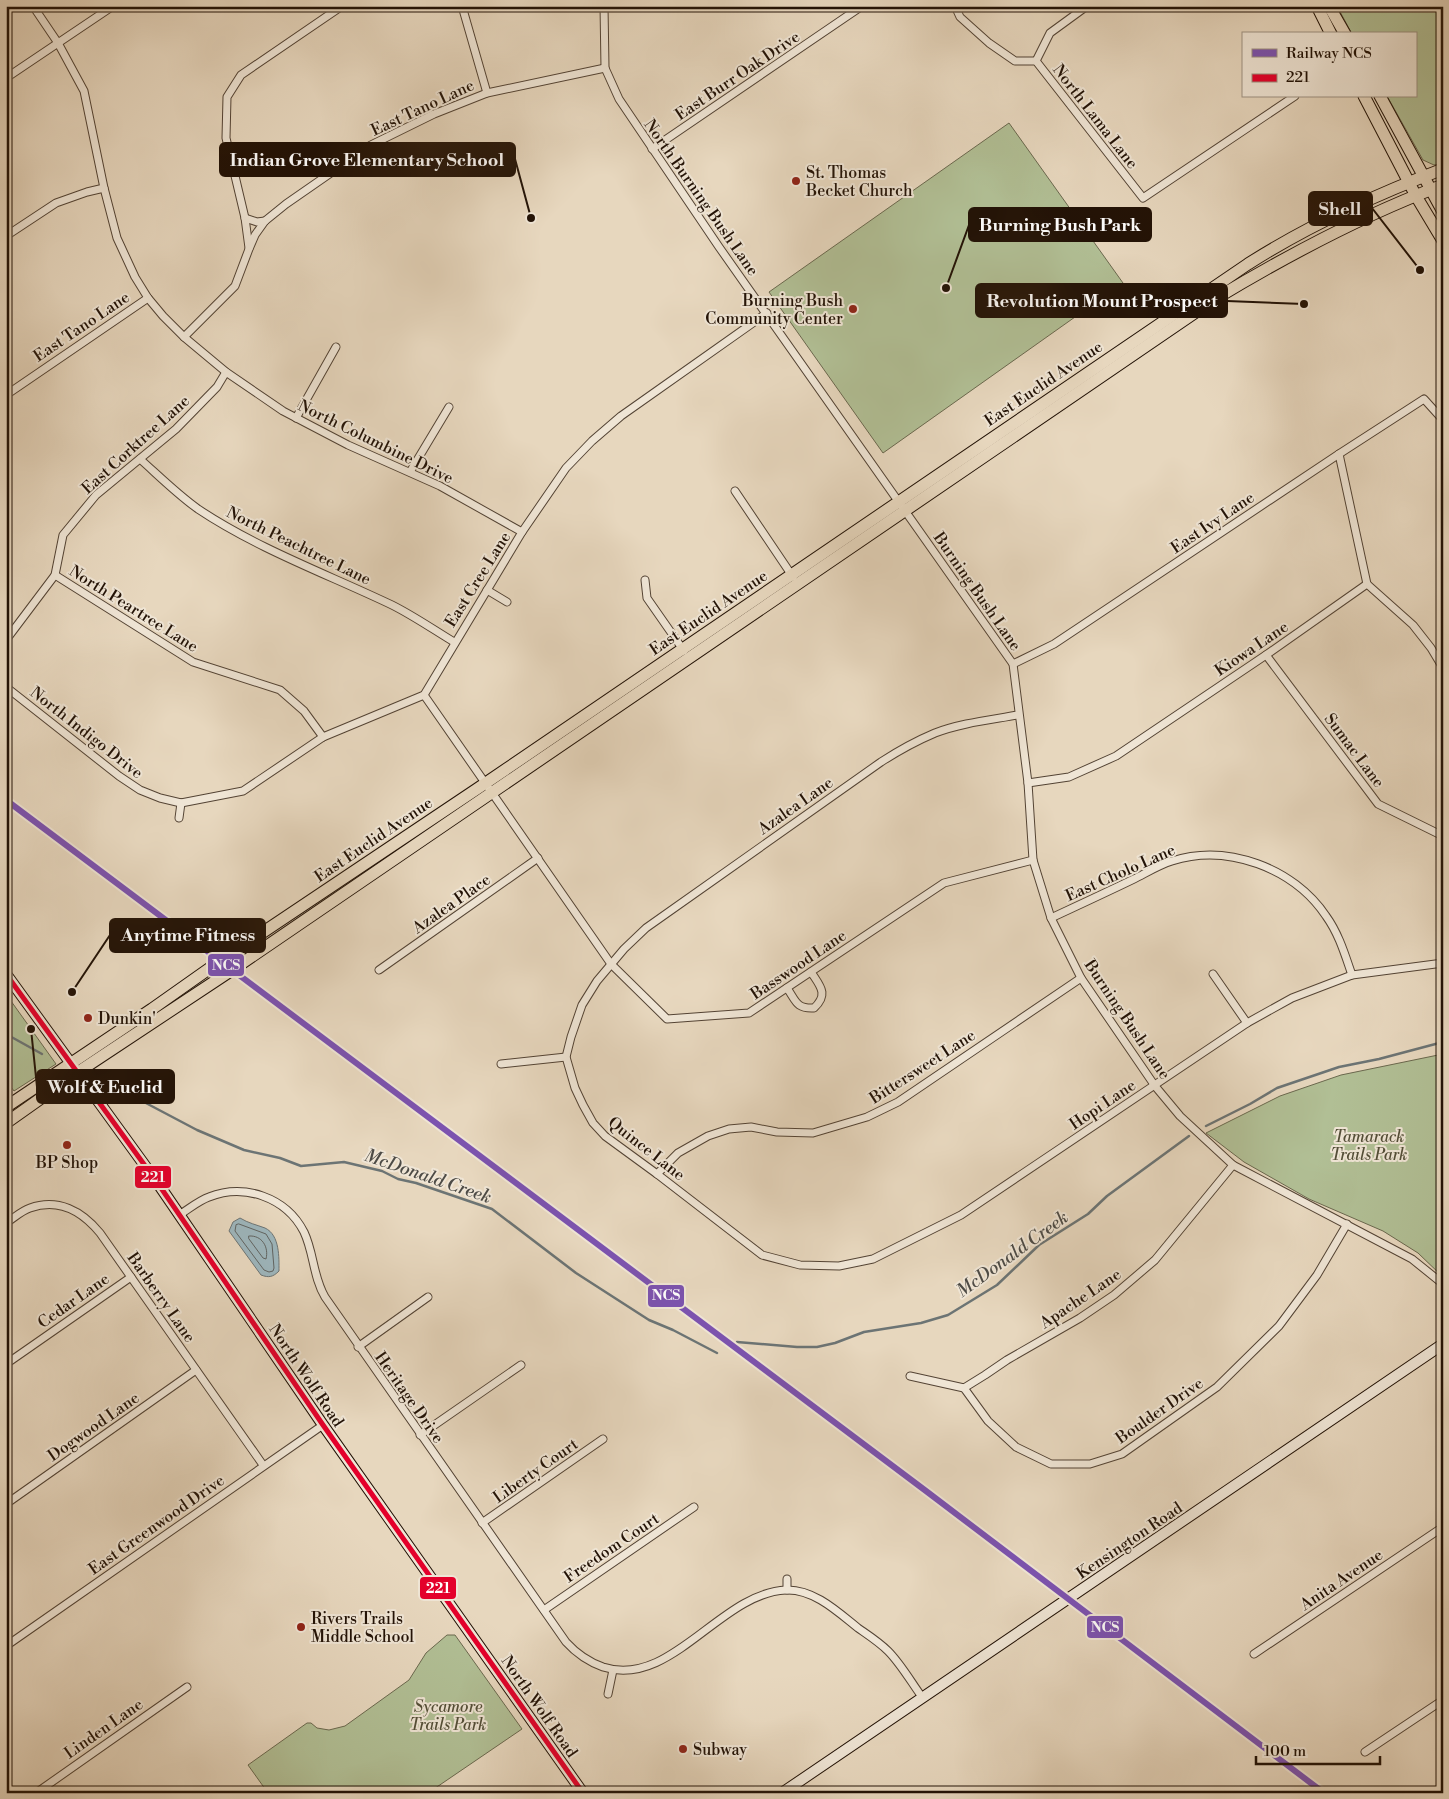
<svg xmlns="http://www.w3.org/2000/svg" width="1449" height="1799" font-family="'Libre Bodoni',serif">
	<style>
		.green { fill: #b1bf95; stroke: #6a684e }
		.water { fill: #9db6bd; stroke: #6c7474 }
		.lines { fill: none; stroke-linecap: round; stroke-linejoin: round }
		.shore { stroke: #606462; stroke-width: 1 }
		.stream { stroke: #6c7474; stroke-width: 2.5 }
		.street-casing { stroke: #534334; stroke-width: 9 }
		.secondary-casing { stroke: #221206; stroke-width: 12 }
		.primary-casing { stroke: #221206; stroke-width: 13 }
		.street { stroke: #efe5d5; stroke-width: 7 }
		.secondary { stroke: #efe5d5; stroke-width: 10 }
		.primary { stroke: #e7d7be; stroke-width: 11 }
		.bus-1-casing { stroke: #efe5d5; stroke-width: 9 }
		.bus-1 { stroke: #e4002b; stroke-width: 5 }
		.rail-1-casing { stroke: #efe5d5; stroke-width: 10 }
		.rail-1 { stroke: #7c53af; stroke-width: 6 }
		.poi-dot { fill: #8f2418; stroke: #efe5d5; stroke-width: 2 }
		.labels { text-anchor: middle; stroke-width: 4; stroke-linejoin: round; paint-order: stroke }
		.street-label { font-size: 16px; fill: #221206; stroke: #efe5d5 }
		.poi-label { font-size: 16px; fill: #221206; stroke: #efe5d5; text-anchor: start }
		.park-label { font-size: 16px; font-style: italic; fill: #544f38; stroke: #efe5d5 }
		.water-label { font-size: 18px; font-style: italic; fill: #4d4b46; stroke: #efe5d5 }
		.leader { fill: none; stroke: #221206; stroke-width: 2 }
		.callout-dot { fill: #221206; stroke: #efe5d5; stroke-width: 2 }
		.callout { fill: #221206; stroke: #221206; stroke-width: 2 }
		.callout-label { font-size: 18px; text-anchor: middle; font-weight: bold; fill: #fff }
		.line-badge { stroke: #efe5d5; stroke-width: 2 }
		.badge-label { font-size: 14px; text-anchor: middle; font-weight: bold; fill: #fff }
	</style>
	<rect width="100%" height="100%" fill="#e7d7be"/>
	<filter id="stains"><feTurbulence type="fractalNoise" baseFrequency=".004" numOctaves="4"/><feColorMatrix values="0 0 0 0 .2 0 0 0 0 .09 0 0 0 0 .02 0 0 0 .5 -.17"/></filter>
	<radialGradient id="worn" r=".72"><stop offset=".6" stop-color="#630" stop-opacity="0"/><stop offset="1" stop-color="#630" stop-opacity=".3"/></radialGradient>
	<g class="green">
		<path d="M1337,6H1443V163L1434,165L1423,160L1387,96H1415V34H1352Z"/>
		<path d="M1009,123L1123,283L883,453L769,292Z"/>
		<path d="M6,994L56,1064L14,1091L6,1080Z"/>
		<path d="M1443,1054V1277L1418,1253L1383,1231L1309,1199L1244,1162L1206,1133L1280,1096L1341,1075Z"/>
		<path d="M447,1635H455L522,1729L428,1793H268L248,1765L307,1723H311L317,1728L329,1730L345,1726L409,1680L426,1653Z"/>
	</g>
	<path class="water" d="M240,1218C248,1223 257,1225 265,1228C280,1235 279,1258 279,1271C273,1277 269,1278 261,1275L229,1231L233,1222Z"/>
	<g class="lines">
		<g class="shore">
			<path d="M239,1224L266,1234L272,1244L274,1268L273,1271L269,1272L264,1270L235,1231L236,1225Z"/>
			<path d="M249,1236C262,1235 269,1247 266,1259L263,1258L249,1239Z"/>
		</g>
		<g class="stream">
			<path d="M6,1034L42,1054"/>
			<path d="M112,1078L125,1092L197,1130L244,1150L280,1158L301,1166L344,1162L382,1171L398,1179L416,1183L492,1209L576,1273L649,1320L673,1330L717,1353"/>
			<path d="M1206,1126L1250,1104L1277,1088L1339,1067L1379,1059L1443,1042"/>
			<path d="M737,1342L797,1347H817L835,1343L864,1332L921,1323L948,1315L997,1285L1039,1245L1088,1214L1107,1196L1189,1136"/>
		</g>
		<defs>
			<g id="street">
				<path d="M33,6L58,43L84,91L104,188L117,238L135,277L148,298L163,316L184,337L226,372L283,411L348,445L440,486L522,532"/>
				<path d="M462,6L487,93"/>
				<path d="M604,6L605,68L619,99L719,247L1013,664L1028,783L1033,860L1051,918L1081,978L1155,1086L1180,1116L1233,1165L1412,1259L1443,1284"/>
				<path d="M955,6L960,17L989,43L1015,61H1036L1143,198L1295,96"/>
				<path d="M1036,61L1050,33L1087,6"/>
				<path d="M6,78L113,6"/>
				<path d="M652,149L862,6"/>
				<path d="M245,218L257,222L265,221"/>
				<path d="M6,236L56,203L87,192L104,188"/>
				<path d="M249,248L245,218L226,138L227,97L241,75L342,6"/>
				<path d="M184,337L235,286L249,249L255,235L265,221L286,204L371,145L434,114L487,93L605,68"/>
				<path d="M6,395L148,298"/>
				<path d="M296,418L336,347"/>
				<path d="M1339,454L1367,584"/>
				<path d="M140,459C159,476 177,494 198,509C258,549 327,574 392,605C414,616 434,630 454,642"/>
				<path d="M410,472L449,407"/>
				<path d="M735,491L793,577"/>
				<path d="M55,575L193,662L280,690L304,711L323,737"/>
				<path d="M645,580L647,598L684,651"/>
				<path d="M1367,584L1413,625L1431,648L1443,668"/>
				<path d="M487,590L507,602"/>
				<path d="M6,640L55,575L63,535L96,495L176,429L217,387L226,372"/>
				<path d="M1266,655L1378,804L1443,836"/>
				<path d="M1013,664L1054,644L1339,454L1424,399L1443,420"/>
				<path d="M6,687L119,776L140,790L160,798L181,803L243,791L323,737L424,695L522,532L566,468L592,441L621,416L767,313"/>
				<path d="M424,695L611,964L667,1019L749,1013L944,883L1033,860"/>
				<path d="M1018,715C990,720 961,723 935,733C916,741 898,751 881,762L646,928L624,949L597,981L582,1005L571,1037L566,1057L575,1088L583,1105L593,1123L605,1136L657,1174L762,1255L800,1265L839,1266L873,1259L961,1215L1247,1023L1292,998L1352,975L1443,963"/>
				<path d="M1028,783L1069,777L1116,756L1266,655L1367,584"/>
				<path d="M179,818L181,803"/>
				<path d="M1051,918C1079,905 1107,892 1134,879C1146,873 1159,865 1172,861C1227,843 1294,868 1326,916C1339,934 1345,955 1352,975"/>
				<path d="M379,970L538,858"/>
				<path d="M1213,974L1247,1023"/>
				<path d="M787,988C796,1001 796,1009 814,1008C829,994 820,986 811,972"/>
				<path d="M501,1064L566,1057"/>
				<path d="M657,1174L678,1153L708,1136L729,1129L751,1127L777,1132L813,1133L867,1117L898,1102L1081,978"/>
				<path d="M179,1215C189,1209 198,1201 209,1197C244,1183 286,1197 304,1232C314,1253 313,1277 325,1297L566,1642C576,1653 589,1662 603,1667C671,1689 720,1593 786,1590C814,1589 838,1612 858,1628C868,1635 879,1642 888,1651C901,1664 911,1682 922,1697"/>
				<path d="M6,1223C14,1218 21,1211 30,1208C58,1198 82,1211 100,1233L263,1465"/>
				<path d="M358,1347L428,1297"/>
				<path d="M6,1364L131,1277"/>
				<path d="M910,1376L964,1388L988,1421L1016,1447L1051,1464H1090L1122,1454L1217,1387L1279,1326L1317,1275L1347,1224"/>
				<path d="M964,1388L985,1375L1007,1360L1080,1318L1114,1295L1155,1260L1233,1165"/>
				<path d="M420,1435L521,1365"/>
				<path d="M6,1504L196,1370"/>
				<path d="M482,1523L603,1439"/>
				<path d="M787,1579V1590"/>
				<path d="M544,1610L694,1507"/>
				<path d="M6,1646L323,1425"/>
				<path d="M1254,1654L1443,1527"/>
				<path d="M608,1694L613,1670"/>
				<path d="M1365,1752L1443,1700"/>
				<path d="M36,1793L187,1687"/>
			</g>
			<g id="secondary">
				<path d="M6,974L159,1185L323,1425L583,1793"/>
				<path d="M782,1793L1443,1344"/>
			</g>
			<g id="primary">
				<path d="M1317,6L1331,34"/>
				<path d="M1329,6L1345,34"/>
				<path d="M1364,96L1416,196L1443,241"/>
				<path d="M1380,96L1443,212"/>
				<path d="M6,1107L152,1009L220,961L477,789L1248,264C1309,225 1375,195 1443,169"/>
				<path d="M6,1123L78,1072L232,970L1215,299C1288,255 1363,215 1443,185"/>
			</g>
		</defs>
		<use href="#street" class="street-casing"/>
		<use href="#secondary" class="secondary-casing"/>
		<use href="#primary" class="primary-casing"/>
		<use href="#street" class="street"/>
		<use href="#secondary" class="secondary"/>
		<use href="#primary" class="primary"/>
		<defs>
			<path id="bus-1" d="M6,974L159,1185L323,1425L583,1793"/>
		</defs>
		<use href="#bus-1" class="bus-1-casing"/>
		<use href="#bus-1" class="bus-1"/>
		<defs>
			<path id="rail-1" d="M6,800L926,1491L1324,1793"/>
		</defs>
		<use href="#rail-1" class="rail-1-casing"/>
		<use href="#rail-1" class="rail-1"/>
	</g>
	<g class="poi-dot">
		<circle cx="796" cy="181" r="5"/>
		<circle cx="853" cy="309" r="5"/>
		<circle cx="88" cy="1018" r="5"/>
		<circle cx="67" cy="1145" r="5"/>
		<circle cx="301" cy="1627" r="5"/>
		<circle cx="683" cy="1749" r="5"/>
	</g>
	<g class="labels">
		<g class="street-label">
			<text transform="translate(737 75) rotate(-34)" y="6">East Burr Oak Drive</text>
			<text transform="translate(422 107) rotate(-25)" y="6">East Tano Lane</text>
			<text transform="translate(1096 116) rotate(52)" y="6">North Lama Lane</text>
			<text transform="translate(702 197) rotate(55)" y="6">North Burning Bush Lane</text>
			<text transform="translate(81 326) rotate(-34)" y="6">East Tano Lane</text>
			<text transform="translate(1043 383) rotate(-34)" y="6">East Euclid Avenue</text>
			<text transform="translate(376 441) rotate(26)" y="6">North Columbine Drive</text>
			<text transform="translate(135 444) rotate(-42)" y="6">East Corktree Lane</text>
			<text transform="translate(1212 522) rotate(-34)" y="6">East Ivy Lane</text>
			<text transform="translate(299 545) rotate(26)" y="6">North Peachtree Lane</text>
			<text transform="translate(477 579) rotate(-58)" y="6">East Cree Lane</text>
			<text transform="translate(978 591) rotate(55)" y="6">Burning Bush Lane</text>
			<text transform="translate(134 608) rotate(32)" y="6">North Peartree Lane</text>
			<text transform="translate(708 612) rotate(-34)" y="6">East Euclid Avenue</text>
			<text transform="translate(1251 648) rotate(-34)" y="6">Kiowa Lane</text>
			<text transform="translate(87 732) rotate(38)" y="6">North Indigo Drive</text>
			<text transform="translate(1355 750) rotate(53)" y="6">Sumac Lane</text>
			<text transform="translate(795 805) rotate(-35)" y="6">Azalea Lane</text>
			<text transform="translate(373 839) rotate(-34)" y="6">East Euclid Avenue</text>
			<text transform="translate(1120 872) rotate(-24)" y="6">East Cholo Lane</text>
			<text transform="translate(451 903) rotate(-35)" y="6">Azalea Place</text>
			<text transform="translate(798 964) rotate(-34)" y="6">Basswood Lane</text>
			<text transform="translate(1128 1019) rotate(56)" y="6">Burning Bush Lane</text>
			<text transform="translate(922 1066) rotate(-33)" y="6">Bittersweet Lane</text>
			<text transform="translate(1102 1104) rotate(-34)" y="6">Hopi Lane</text>
			<text transform="translate(647 1148) rotate(38)" y="6">Quince Lane</text>
			<text transform="translate(162 1297) rotate(55)" y="6">Barberry Lane</text>
			<text transform="translate(1080 1298) rotate(-34)" y="6">Apache Lane</text>
			<text transform="translate(73 1300) rotate(-35)" y="6">Cedar Lane</text>
			<text transform="translate(307 1375) rotate(56)" y="6">North Wolf Road</text>
			<text transform="translate(410 1397) rotate(55)" y="6">Heritage Drive</text>
			<text transform="translate(1159 1410) rotate(-35)" y="6">Boulder Drive</text>
			<text transform="translate(93 1426) rotate(-35)" y="6">Dogwood Lane</text>
			<text transform="translate(535 1470) rotate(-35)" y="6">Liberty Court</text>
			<text transform="translate(156 1524) rotate(-35)" y="6">East Greenwood Drive</text>
			<text transform="translate(1129 1540) rotate(-34)" y="6">Kensington Road</text>
			<text transform="translate(611 1547) rotate(-34)" y="6">Freedom Court</text>
			<text transform="translate(1341 1579) rotate(-34)" y="6">Anita Avenue</text>
			<text transform="translate(540 1706) rotate(55)" y="6">North Wolf Road</text>
			<text transform="translate(103 1728) rotate(-35)" y="6">Linden Lane</text>
		</g>
		<g class="poi-label">
			<text x="806" y="178">St. Thomas<tspan x="806" dy="18">Becket Church</tspan></text>
			<text x="843" y="306" text-anchor="end">Burning Bush<tspan x="843" dy="18">Community Center</tspan></text>
			<text x="98" y="1024">Dunkin'</text>
			<text x="67" y="1168" text-anchor="middle">BP Shop</text>
			<text x="311" y="1624">Rivers Trails<tspan x="311" dy="18">Middle School</tspan></text>
			<text x="693" y="1755">Subway</text>
		</g>
		<g class="park-label">
			<text x="1369" y="1142">Tamarack<tspan x="1369" dy="18">Trails Park</tspan></text>
			<text x="448" y="1712">Sycamore<tspan x="448" dy="18">Trails Park</tspan></text>
		</g>
		<g class="water-label">
			<text transform="translate(428 1176) rotate(19)" y="6">McDonald Creek</text>
			<text transform="translate(1012 1254) rotate(-36)" y="6">McDonald Creek</text>
		</g>
	</g>
	<path class="leader" d="M531 218L515 159M1420 270L1372 208M946 288L969 225M1304 304L1227 301M72 992L110 935M31 1029L37 1087"/>
	<g class="callout-dot">
		<circle cx="531" cy="218" r="5"/>
		<circle cx="1420" cy="270" r="5"/>
		<circle cx="946" cy="288" r="5"/>
		<circle cx="1304" cy="304" r="5"/>
		<circle cx="72" cy="992" r="5"/>
		<circle cx="31" cy="1029" r="5"/>
	</g>
	<g class="callout">
		<rect x="220" y="143" width="295" height="33" rx="5"/>
		<rect x="1309" y="192" width="63" height="33" rx="5"/>
		<rect x="969" y="208" width="182" height="33" rx="5"/>
		<rect x="976" y="284" width="251" height="33" rx="5"/>
		<rect x="110" y="919" width="155" height="33" rx="5"/>
		<rect x="37" y="1070" width="137" height="33" rx="5"/>
	</g>
	<g class="callout-label">
		<text x="367" y="166">Indian Grove Elementary School</text>
		<text x="1340" y="215">Shell</text>
		<text x="1060" y="231">Burning Bush Park</text>
		<text x="1102" y="307">Revolution Mount Prospect</text>
		<text x="188" y="941">Anytime Fitness</text>
		<text x="105" y="1093">Wolf &amp; Euclid</text>
	</g>
	<g class="line-badge">
		<rect x="207" y="953" width="38" height="24" rx="5" fill="#7c53af"/>
		<rect x="134" y="1165" width="38" height="24" rx="5" fill="#e4002b"/>
		<rect x="647" y="1284" width="38" height="24" rx="5" fill="#7c53af"/>
		<rect x="419" y="1576" width="38" height="24" rx="5" fill="#e4002b"/>
		<rect x="1086" y="1615" width="38" height="24" rx="5" fill="#7c53af"/>
	</g>
	<g class="badge-label">
		<text x="226" y="970">NCS</text>
		<text x="153" y="1182">221</text>
		<text x="666" y="1300">NCS</text>
		<text x="438" y="1593">221</text>
		<text x="1105" y="1632">NCS</text>
	</g>
	<rect width="1449" height="1799" fill="none" stroke="#e7d7be" stroke-width="25"/>
	<rect x="8" y="8" width="1434" height="1784" fill="none" stroke="#221206" stroke-width="2.5"/>
	<rect x="12" y="12" width="1424" height="1774" fill="none" stroke="#221206"/>
	<rect x="1242" y="32" width="175" height="65" fill="#efe5d5" stroke="#9d9182"/>
	<rect x="1252" y="49" width="25" height="8" fill="#7c53af" stroke="#9d9182"/>
	<text x="1286" y="58" font-size="15" fill="#221206">Railway NCS</text>
	<rect x="1252" y="74" width="25" height="8" fill="#e4002b" stroke="#9d9182"/>
	<text x="1286" y="82" font-size="15" fill="#221206">221</text>
	<path d="M1256 1756v8h124v-8" fill="none" stroke="#221206" stroke-width="2.5"/>
	<text x="1264" y="1756" font-size="15" fill="#221206" stroke="#efe5d5" stroke-width="4" paint-order="stroke">100 m</text>
	<rect width="100%" height="100%" filter="url(#stains)"/>
	<rect width="100%" height="100%" fill="url(#worn)"/>
</svg>
